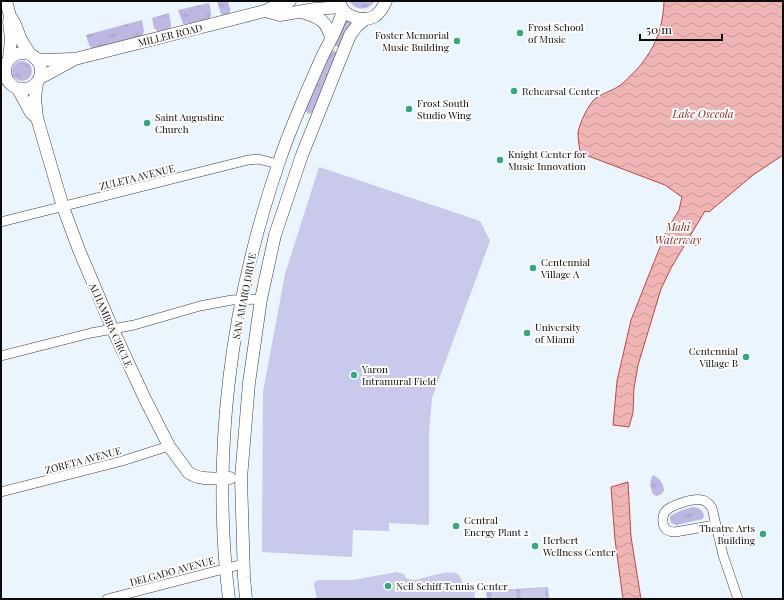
<svg xmlns="http://www.w3.org/2000/svg" width="784" height="600" font-family="'Playfair Display',serif">
	<style>
		.grass { fill: url(#grass-tufts) }
		.park { fill: url(#park-dots) }
		.pitch { fill: #c9c9eb }
		.water { fill: url(#water-waves); stroke: #be4843 }
		.lines { fill: none; stroke-linecap: round; stroke-linejoin: round }
		.minor-casing { stroke: #3d3d3d; stroke-width: 10 }
		.tertiary-casing { stroke: #3d3d3d; stroke-width: 13 }
		.minor { stroke: #fff; stroke-width: 9 }
		.tertiary { stroke: #fff; stroke-width: 12 }
		.poi-dot { fill: #32aa79; stroke: #fff; stroke-width: 1.5 }
		.labels { text-anchor: middle; stroke-width: 4; stroke-linejoin: round; paint-order: stroke }
		.poi-label { font-size: 10px; fill: #0a0a0a; stroke: #fff; text-anchor: start }
		.street-label { font-size: 10px; fill: #0a0a0a; stroke: #fff }
		.water-label { font-size: 11px; font-style: italic; fill: #8e2b22; stroke: #fff }
	</style>
	<defs>
		<pattern id="grass-tufts" width="24" height="20" patternUnits="userSpaceOnUse"><rect width="24" height="20" fill="#bdb8e3"/><path d="M3 7l-1-3M5 7V3M7 7l1-3M15 17l-1-3M17 17v-4M19 17l1-3" fill="none" stroke="#a19dc1"/></pattern>
		<pattern id="park-dots" width="8" height="8" patternUnits="userSpaceOnUse"><rect width="8" height="8" fill="#bdb8e3"/><path d="M2 2h.1M6 6h.1" fill="none" stroke="#a19dc1" stroke-width="1.8" stroke-linecap="round"/></pattern>
		<pattern id="water-waves" width="16" height="10" patternUnits="userSpaceOnUse"><rect width="16" height="10" fill="#efb5b4"/><path d="M0 5q4-4 8 0t8 0" fill="none" stroke="#cc9a99"/></pattern>
	</defs>
	<rect width="100%" height="100%" fill="#eaf5fd"/>
	<g class="grass">
		<path d="M217,1H228L230,9V13L224,15L221,14Z"/>
		<path d="M349,1H375C368,11 356,11 349,1Z"/>
		<path d="M209,3C210,8 213,15 209,19L186,24H183L178,10Z"/>
		<path d="M169,13L171,24L170,28L159,32L154,28L152,18Z"/>
		<path d="M142,20L144,30L143,35L142,36L94,49L91,48L89,45L86,35Z"/>
		<path d="M348,20L351,23L346,31L339,47L334,45L345,22Z"/>
		<path d="M332,50L337,52L314,112L308,114L306,112L305,108Z"/>
		<circle cx="22" cy="71" r="10"/>
		<path d="M653,475C659,477 664,485 664,491L660,495L656,496L653,494C650,488 649,481 653,475Z"/>
		<path d="M693,507C699,508 703,510 704,516L703,519L676,525L671,523L670,519V516L682,510Z"/>
	</g>
	<path class="park" d="M548,587L549,599H487L486,591Z"/>
	<g class="pitch">
		<path d="M319,167L480,221L490,241L432,398L429,433V525L389,523V531L353,530L352,557L262,552L263,392L285,274Z"/>
		<path d="M397,572L404,574L406,578C409,580 412,579 415,580C424,578 452,568 459,575C462,578 462,584 463,587L474,586L475,599H317L314,585V583L318,580H353Z"/>
		<path d="M545,588L546,599H521L520,590Z"/>
		<path d="M516,590L517,599H492L491,592Z"/>
	</g>
	<g class="water">
		<path d="M664,1H783V155L753,175L709,212L705,211L671,268L661,289L638,365L634,388L633,413L629,427L613,425L617,381L631,320L666,232L679,210L682,197L665,185L583,154L580,151C579,145 578,139 578,133C579,124 589,103 596,98C605,92 615,90 623,83C649,60 663,36 664,1Z"/>
		<path d="M628,482L631,537L641,599H623L615,540L611,487Z"/>
	</g>
	<g class="lines">
		<defs>
			<g id="minor">
				<path d="M1,222L248,160L258,159L278,164"/>
				<path d="M1,356L91,333L134,325L200,306L232,300L261,299"/>
				<path d="M1,492L122,461L169,446"/>
				<path d="M715,525L675,532C672,532 668,531 666,529C662,526 662,516 665,512C670,505 694,498 702,500C707,501 709,504 712,508L723,555L738,599"/>
				<path d="M107,599L243,564"/>
			</g>
			<g id="tertiary">
				<path d="M6,1L10,16L15,24L21,40L30,54"/>
				<path d="M340,4C344,17 363,23 375,16C381,12 383,7 386,1"/>
				<path d="M265,11L280,15L315,9L341,7"/>
				<path d="M302,12C319,18 326,19 331,38"/>
				<path d="M9,21L11,40L9,58"/>
				<circle cx="23" cy="71" r="18"/>
				<path d="M36,59L45,60L72,59"/>
				<path d="M40,78L75,59L265,11L277,5L290,1"/>
				<path d="M37,83L35,98L37,118L63,207L79,250L113,330L145,399L169,446L188,472C199,481 217,478 230,478"/>
				<path d="M18,89L31,113L37,118"/>
				<path d="M229,599C211,454 231,303 278,165C290,128 306,93 322,57C329,42 339,27 343,10"/>
				<path d="M246,599L244,577L241,478L249,383L261,299L275,235L302,155L350,35L357,26L365,19"/>
			</g>
		</defs>
		<use href="#minor" class="minor-casing"/>
		<use href="#tertiary" class="tertiary-casing"/>
		<use href="#minor" class="minor"/>
		<use href="#tertiary" class="tertiary"/>
	</g>
	<g class="poi-dot">
		<circle cx="520" cy="33" r="4"/>
		<circle cx="457" cy="41" r="4"/>
		<circle cx="514" cy="91" r="4"/>
		<circle cx="409" cy="109" r="4"/>
		<circle cx="147" cy="123" r="4"/>
		<circle cx="500" cy="160" r="4"/>
		<circle cx="533" cy="268" r="4"/>
		<circle cx="527" cy="333" r="4"/>
		<circle cx="746" cy="357" r="4"/>
		<circle cx="354" cy="375" r="4"/>
		<circle cx="456" cy="526" r="4"/>
		<circle cx="763" cy="534" r="4"/>
		<circle cx="535" cy="546" r="4"/>
		<circle cx="388" cy="586" r="4"/>
	</g>
	<g class="labels">
		<g class="poi-label">
			<text x="528" y="31">Frost School<tspan x="528" dy="12">of Music</tspan></text>
			<text x="449" y="39" text-anchor="end">Foster Memorial<tspan x="449" dy="12">Music Building</tspan></text>
			<text x="522" y="95">Rehearsal Center</text>
			<text x="417" y="107">Frost South<tspan x="417" dy="12">Studio Wing</tspan></text>
			<text x="155" y="121">Saint Augustine<tspan x="155" dy="12">Church</tspan></text>
			<text x="508" y="158">Knight Center for<tspan x="508" dy="12">Music Innovation</tspan></text>
			<text x="541" y="266">Centennial<tspan x="541" dy="12">Village A</tspan></text>
			<text x="535" y="331">University<tspan x="535" dy="12">of Miami</tspan></text>
			<text x="738" y="355" text-anchor="end">Centennial<tspan x="738" dy="12">Village B</tspan></text>
			<text x="362" y="373">Yaron<tspan x="362" dy="12">Intramural Field</tspan></text>
			<text x="464" y="524">Central<tspan x="464" dy="12">Energy Plant 2</tspan></text>
			<text x="755" y="532" text-anchor="end">Theatre Arts<tspan x="755" dy="12">Building</tspan></text>
			<text x="543" y="544">Herbert<tspan x="543" dy="12">Wellness Center</tspan></text>
			<text x="396" y="590">Neil Schiff Tennis Center</text>
		</g>
		<g class="street-label">
			<text transform="translate(170 35) rotate(-14)" y="4">MILLER ROAD</text>
			<text transform="translate(137 177) rotate(-14)" y="4">ZULETA AVENUE</text>
			<text transform="translate(244 296) rotate(-79)" y="4">SAN AMARO DRIVE</text>
			<text transform="translate(111 325) rotate(66)" y="4">ALHAMBRA CIRCLE</text>
			<text transform="translate(83 460) rotate(-15)" y="4">ZORETA AVENUE</text>
			<text transform="translate(172 571) rotate(-15)" y="4">DELGADO AVENUE</text>
		</g>
		<g class="water-label">
			<text x="703" y="118">Lake Osceola</text>
			<text x="678" y="231">Mahi<tspan x="678" dy="13">Waterway</tspan></text>
		</g>
	</g>
	<rect width="784" height="600" fill="none" stroke="#0a0a0a" stroke-width="4"/>
	<path d="M640 34v6h82v-6" fill="none" stroke="#0a0a0a" stroke-width="2"/>
	<text x="646" y="34" font-size="12" fill="#0a0a0a" stroke="#ffffff" stroke-width="3" paint-order="stroke">50 m</text>
</svg>
